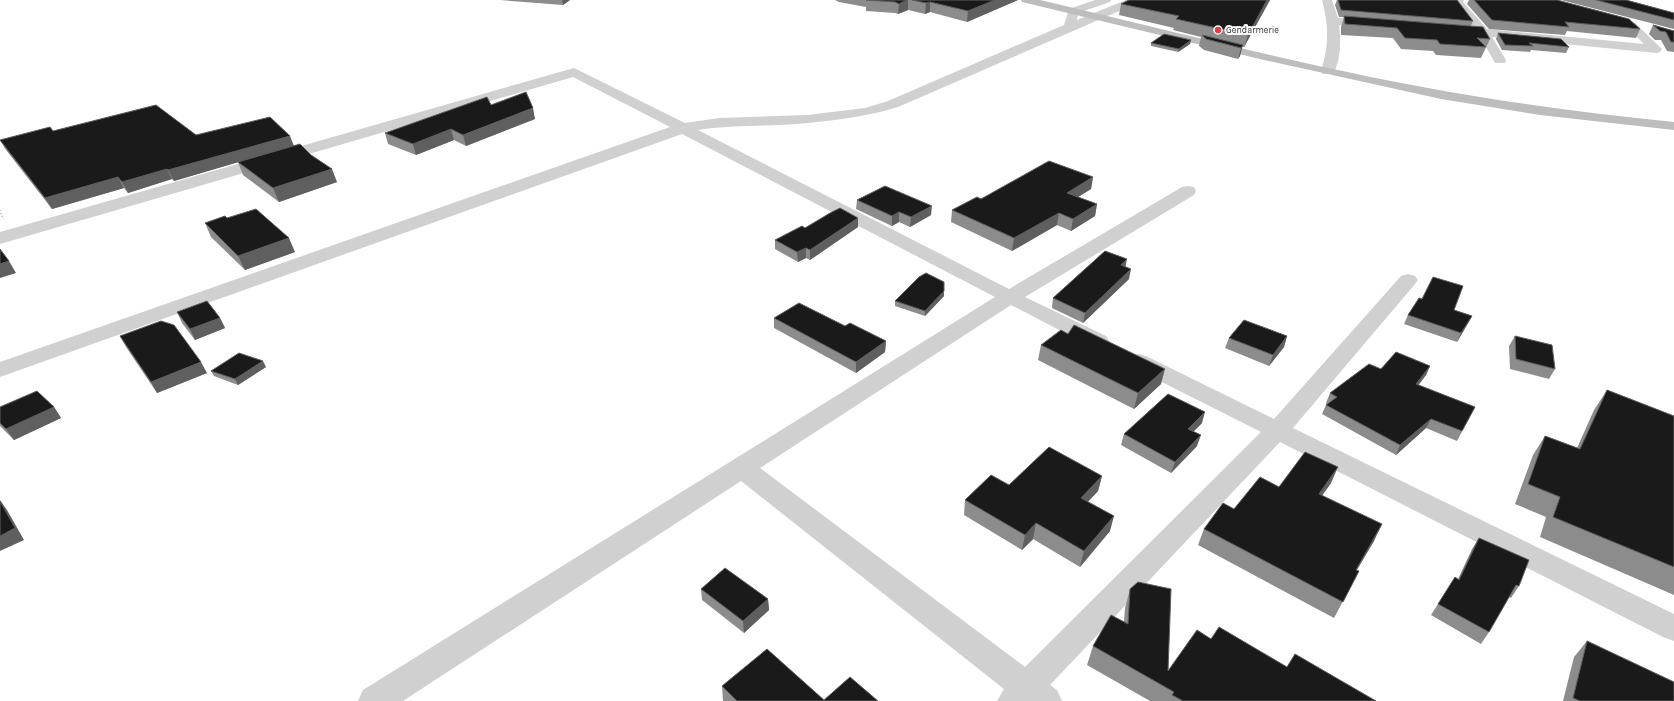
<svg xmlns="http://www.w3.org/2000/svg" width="1674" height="701" font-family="Karla,sans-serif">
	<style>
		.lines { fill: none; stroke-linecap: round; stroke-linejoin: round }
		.path { stroke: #cdcdcd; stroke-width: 2; stroke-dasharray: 1.5 1.5; stroke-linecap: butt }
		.street { fill: #d0d0d0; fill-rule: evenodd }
		.secondary { fill: #bdbdbd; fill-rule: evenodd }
		.wall { fill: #8c8c8c }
		.shaded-wall { fill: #5f5f5f }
		.building { fill: #1a1a1a; stroke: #5f5f5f }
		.poi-dot { fill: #e63946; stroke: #fff; stroke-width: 1.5 }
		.labels { text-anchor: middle; stroke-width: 4; stroke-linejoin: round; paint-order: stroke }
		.far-poi-label { font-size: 9px; fill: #333; stroke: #fff; text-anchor: start }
	</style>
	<rect width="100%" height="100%" fill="#fff"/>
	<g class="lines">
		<path class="path" d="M0,210L3,219"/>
		<g class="street">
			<path d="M1095,0H1111L1110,2L1078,13L1077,20L1126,0H1141L1140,2L898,107C868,116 839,120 808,123C771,127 734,124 698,130L1009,289L1182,187L1188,186L1194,187L1196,191L1194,195L1025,297L1106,336L1109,341L1106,346L1098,348L1090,346L1011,305L760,468L1025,667L1261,432L1130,366L1127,361L1130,356L1138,354L1146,356L1274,419L1401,276L1408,274L1415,276L1418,280L1415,284L1293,428L1674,614V641L1663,637L1280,442L1050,685L1057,690L1062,701H997L1004,689L741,481L403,701H358L363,690L995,297L682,134L0,377V362L670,127L573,77L0,244V232L574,68L685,123L719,118L807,115L865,108L888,101L1064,25L1069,9Z"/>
			<path d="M1322,0H1332L1338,18L1372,20L1376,22L1378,24L1376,26L1372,28L1339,25C1341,39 1341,61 1333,74H1323L1321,71C1329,46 1329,25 1322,0Z"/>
			<path d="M1452,0H1464L1463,2L1487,29L1644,44L1625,25L1627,23H1635L1662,49L1660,52L1656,53L1492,37L1506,60L1505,63H1495L1480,36L1452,33L1450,30L1452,27L1474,28L1453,3Z"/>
		</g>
		<path class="secondary" d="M1021,0H1040C1184,34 1328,72 1474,96C1541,107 1607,115 1674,122V130L1540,115L1441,99L1264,60L1022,2Z"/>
	</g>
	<g class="wall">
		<path d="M500,0H570L563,5Z"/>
		<path d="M835,0H1018L967,22L930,12L925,14L908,10L898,14L895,13L866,11V7L839,2Z"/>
		<path d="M1129,0H1270L1244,47H1242L1240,56L1238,59L1204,50L1199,46L1201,37L1173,30L1174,28L1119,15L1121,4Z"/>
		<path d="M1337,0H1457L1473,21L1471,26L1490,39L1481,58L1436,55L1433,51L1401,49L1393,38L1341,35V27L1344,17H1339L1335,5Z"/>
		<path d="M1469,0H1557L1640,29L1636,38L1567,31L1565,35L1489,29L1467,4Z"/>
		<path d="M1561,0H1626L1674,13V29Z"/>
		<path d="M1653,25L1674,31V52L1667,51L1661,40H1655L1649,34Z"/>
		<path d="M1498,33L1569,47L1566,53L1531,50L1530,52L1502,50L1496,39Z"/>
		<path d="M1191,40L1190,44L1178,52L1151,46V43Z"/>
		<path d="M491,105L535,119L466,146L454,140L416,155L388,144L385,133Z"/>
		<path d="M53,131L196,135L294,146L337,182L279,202L243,175L238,162L174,181L172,179L128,193L124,188L52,209L6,150L0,140Z"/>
		<path d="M1093,177L1091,189L1078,197L1097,204L1095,216L1071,231L1057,225L1012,251L951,222L952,210L981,199Z"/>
		<path d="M857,200L931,215L910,227L899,222L892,226L856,209Z"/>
		<path d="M227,218L295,252L245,270L211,237L205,223Z"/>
		<path d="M858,227L810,260L806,258L798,262L775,249V240L805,228Z"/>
		<path d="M1125,267L1129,279L1083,323L1052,308L1053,298Z"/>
		<path d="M944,291V296L925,316L895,306V301Z"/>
		<path d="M1422,299L1472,316L1467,325L1457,342L1404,324L1408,315Z"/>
		<path d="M177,312L220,318L225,328L195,340L182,323Z"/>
		<path d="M774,318L845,326L886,341L885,352L856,373L774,328Z"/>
		<path d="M120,336L207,373L157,393L126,347Z"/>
		<path d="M1287,336L1284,347L1269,366L1225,348L1229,338Z"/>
		<path d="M1515,336L1555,369L1549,379L1510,369L1509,346Z"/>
		<path d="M1041,345L1161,384L1134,409L1038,360Z"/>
		<path d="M1430,366L1426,375L1418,385L1475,407L1457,441L1426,428L1396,455L1322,414L1326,405L1327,404L1326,403L1330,393L1381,369Z"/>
		<path d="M266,367L238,385L214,376L211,371Z"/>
		<path d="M1607,390L1674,416V595L1540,537L1546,517L1515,504L1533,455L1545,436L1577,448L1594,410Z"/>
		<path d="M0,407H54L61,418L14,440L0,426Z"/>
		<path d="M1202,423L1193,432L1197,446L1171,473L1121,445L1124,434Z"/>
		<path d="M1102,476L1098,491L1088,502L1110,531L1080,567L1033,539L1022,550L964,515L965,500L1009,485Z"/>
		<path d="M1331,483L1322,495L1374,541L1357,570L1359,571L1334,618L1198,545L1204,529L1234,509L1279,487Z"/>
		<path d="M1479,538L1519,586L1511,598L1509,597L1489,632L1481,644L1431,615L1455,577L1458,579L1472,549Z"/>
		<path d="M701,589L768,599L769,610L744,633L702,600Z"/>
		<path d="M1130,589L1168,671L1211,639L1376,701H1150L1087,665L1093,646L1124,622L1125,608Z"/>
		<path d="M1587,641L1674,701H1563L1574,657Z"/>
		<path d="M722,686L824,700L878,701H723Z"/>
	</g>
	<g class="shaded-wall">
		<path d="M562,0H570L563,5Z"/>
		<path d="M907,0H908V10L898,14L899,4Z"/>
		<path d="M995,0H1018L967,22L968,11Z"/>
		<path d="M1267,0H1270L1244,47L1248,35Z"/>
		<path d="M930,2V12L925,14L926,3Z"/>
		<path d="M1191,40L1190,44L1178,52L1179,49Z"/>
		<path d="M1243,45L1240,56L1238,59L1241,48Z"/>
		<path d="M533,108L535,119L466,146L463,135Z"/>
		<path d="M451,129L454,140L416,155L413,144Z"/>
		<path d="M290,136L294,146L174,181L168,170Z"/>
		<path d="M167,169L172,179L128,193L122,182Z"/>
		<path d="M332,169L337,182L279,202L273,188Z"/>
		<path d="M118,177L124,188L52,209L45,198Z"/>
		<path d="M1093,177L1091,189L1065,205L1067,193Z"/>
		<path d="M1097,204L1095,216L1071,231L1073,219Z"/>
		<path d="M932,206L931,215L910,227L911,217Z"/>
		<path d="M899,212V222L892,226V216Z"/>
		<path d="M1059,213L1057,225L1012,251L1014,238Z"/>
		<path d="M858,218V227L810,260V250Z"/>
		<path d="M289,238L295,252L245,270L238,256Z"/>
		<path d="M806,248V258L798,262L797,252Z"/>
		<path d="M1127,259L1125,269L1121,265Z"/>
		<path d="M9,261L16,273L0,278V264Z"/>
		<path d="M1131,269L1129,279L1083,323L1085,313Z"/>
		<path d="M944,291V296L925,316V311Z"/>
		<path d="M1472,316L1467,325L1457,342L1461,333Z"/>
		<path d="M220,318L225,328L195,340L190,329Z"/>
		<path d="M1287,336L1284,347L1269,366L1273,355Z"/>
		<path d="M886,341L885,352L856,373V362Z"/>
		<path d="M263,361L266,367L238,385L235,379Z"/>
		<path d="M201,362L207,373L157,393L151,382Z"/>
		<path d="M1430,366L1426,375L1412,394L1416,384Z"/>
		<path d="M1165,369L1161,384L1134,409L1138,393Z"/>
		<path d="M54,407L61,418L14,440L6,429Z"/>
		<path d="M1205,412L1202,423L1185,440L1188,429Z"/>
		<path d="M1431,419L1426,428L1396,455L1400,445Z"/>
		<path d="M1201,435L1197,446L1171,473L1175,462Z"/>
		<path d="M1338,467L1331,483L1312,510L1319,494Z"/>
		<path d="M1102,476L1098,491L1077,513L1081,498Z"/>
		<path d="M0,500L7,510L24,540L0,551Z"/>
		<path d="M1114,516L1110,531L1080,567L1084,551Z"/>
		<path d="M1036,523L1033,539L1022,550L1025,535Z"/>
		<path d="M1382,524L1374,541L1347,586L1356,570Z"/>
		<path d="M768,599L769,610L744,633L743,621Z"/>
	</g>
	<g class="building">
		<path d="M866,0H907L899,4L895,2Z"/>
		<path d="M912,0H995L968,11L930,2L926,3Z"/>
		<path d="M1129,0H1267L1248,35L1176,19L1179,16L1121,4Z"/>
		<path d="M1338,0H1457L1473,21L1341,10Z"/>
		<path d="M1474,0H1557L1629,19L1640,29L1565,22L1569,27L1492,20Z"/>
		<path d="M1596,0H1626L1674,13V20Z"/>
		<path d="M1344,16L1483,27L1490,39L1477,38L1486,47L1440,44L1437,40L1405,38L1397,28L1345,24Z"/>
		<path d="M1653,25L1674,31V42H1671L1666,32L1660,31Z"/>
		<path d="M1498,33L1561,39L1569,47L1529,43L1533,46L1505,45Z"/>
		<path d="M1164,34L1191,40L1179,49L1151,43Z"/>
		<path d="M1202,35L1243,45L1241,48L1206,39Z"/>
		<path d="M526,92L533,108L463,135L451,129L413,144L385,133L487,97L491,105Z"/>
		<path d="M156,105L196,135L270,117L290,136L168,170L167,169L122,182L118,177L45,198L0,140L50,127L53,131Z"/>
		<path d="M300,144L311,155L332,169L273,188L238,162Z"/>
		<path d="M1049,161L1093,177L1067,193L1097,204L1073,219L1059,213L1014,238L952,210L977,197L981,199Z"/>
		<path d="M885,186L932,206L911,217L899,212L892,216L857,200Z"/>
		<path d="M840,208L858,218L810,250L806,248L797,252L775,240L802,226L805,228L830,213Z"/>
		<path d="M256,209L289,238L238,256L205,223L225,216L227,218Z"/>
		<path d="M0,249L9,261L0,264Z"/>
		<path d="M1105,251L1127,259L1121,265L1131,269L1085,313L1053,298Z"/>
		<path d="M926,273L944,282V291L925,311L895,301L919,277Z"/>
		<path d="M1433,277L1463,286L1454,310L1472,316L1461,333L1408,315L1419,298L1422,299Z"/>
		<path d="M207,301L220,318L190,329L177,312Z"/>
		<path d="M799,303L845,326L850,323L886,341L856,362L774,318Z"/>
		<path d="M1244,320L1287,336L1273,355L1229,338Z"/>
		<path d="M161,321L174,325L201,362L151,382L120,336Z"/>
		<path d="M1074,325L1165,369L1138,393L1041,345L1061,330L1068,334Z"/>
		<path d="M1515,336L1552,345L1555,369L1516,359Z"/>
		<path d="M1396,352L1430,366L1416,384L1475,407L1462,431L1431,419L1400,445L1326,405L1337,397L1330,393L1369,364L1381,369Z"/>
		<path d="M239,353L263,361L235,379L211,371Z"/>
		<path d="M1607,390L1674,416V567L1553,517L1560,497L1528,484L1545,436L1580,449Z"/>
		<path d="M37,391L54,407L6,429L0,423V407Z"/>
		<path d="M1168,394L1205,412L1188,429L1201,435L1175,462L1124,434Z"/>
		<path d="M1049,447L1102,476L1081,498L1114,516L1084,551L1036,523L1025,535L965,500L991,475L1009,485Z"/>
		<path d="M1305,452L1338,467L1319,494L1382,524L1356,570L1359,571L1343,602L1204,529L1223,503L1234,509L1260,477L1279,487Z"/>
		<path d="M0,501L15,528L0,536Z"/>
		<path d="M1479,538L1529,560L1519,586L1516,585L1489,632L1438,604L1455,577L1459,580Z"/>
		<path d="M725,568L768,599L743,621L701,589Z"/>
		<path d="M1138,582L1171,589L1168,671L1197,630L1211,639L1219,627L1287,667L1295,654L1376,701H1183L1172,695L1174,692L1093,646L1111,615L1128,624L1130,589Z"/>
		<path d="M1587,641L1674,682V701H1580L1573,698Z"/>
		<path d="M767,649L824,700L850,677L878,701H737L722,686Z"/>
	</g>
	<circle class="poi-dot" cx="1218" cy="30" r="4"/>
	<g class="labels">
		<g class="far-poi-label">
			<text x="1226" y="33">Gendarmerie</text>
		</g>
	</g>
</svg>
